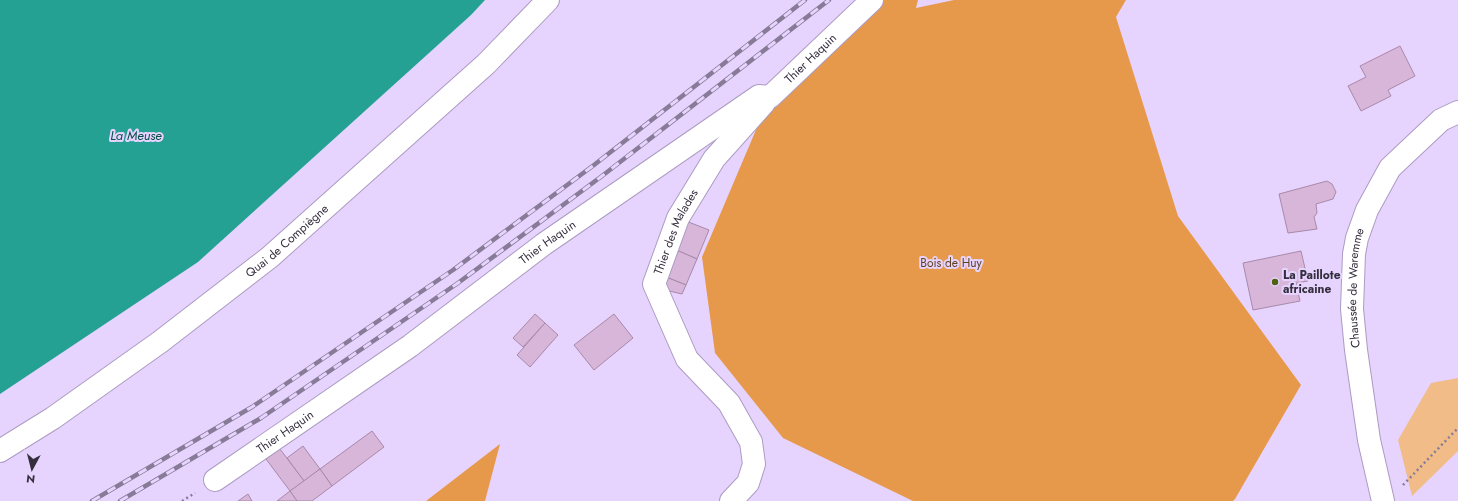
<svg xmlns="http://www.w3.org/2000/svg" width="1458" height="501" font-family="Jost,sans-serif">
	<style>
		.green { fill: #f2bc89 }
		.forest { fill: #e6994a }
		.water { fill: #25a194 }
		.building { fill: #d7b6d9; stroke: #a889a9 }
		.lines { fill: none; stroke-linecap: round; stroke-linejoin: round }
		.minor-casing { stroke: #ac9bc2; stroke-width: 24 }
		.secondary-casing { stroke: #ac9bc2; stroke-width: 24 }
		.primary-casing { stroke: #ac9bc2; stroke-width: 24 }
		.path { stroke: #877b97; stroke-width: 2.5; stroke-dasharray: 2 3; stroke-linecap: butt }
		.minor { stroke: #fff; stroke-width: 22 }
		.secondary { stroke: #fff; stroke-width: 22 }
		.primary { stroke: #fff; stroke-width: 22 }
		.rail-casing { stroke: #877b97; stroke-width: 4.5 }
		.rail { stroke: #e6d4fe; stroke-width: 3; stroke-dasharray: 9; stroke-linecap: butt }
		.poi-dot { fill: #4d6311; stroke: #e6d4fe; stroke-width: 1.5 }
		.labels { text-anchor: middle; stroke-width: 4; stroke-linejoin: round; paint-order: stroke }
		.street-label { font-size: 12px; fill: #352e3e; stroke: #e6d4fe }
		.park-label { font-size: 12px; fill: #5f3f1e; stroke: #e6d4fe }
		.poi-label { font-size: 12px; font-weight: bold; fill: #352e3e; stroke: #e6d4fe; text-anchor: start }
		.water-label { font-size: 13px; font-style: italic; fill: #084e47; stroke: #e6d4fe }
	</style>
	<rect width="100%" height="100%" fill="#e6d4fe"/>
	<path class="green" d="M1458,378V451L1412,496L1398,440L1431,383Z"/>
	<g class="forest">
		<path d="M875,0H918L916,8L954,0H1126L1116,17L1178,216L1301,385L1235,499L1233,501H913L783,438L715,353L702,257L770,97Z"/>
		<path d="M500,444L485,501H426Z"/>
	</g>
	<path class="water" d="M0,0H485L471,15L198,262L0,394Z"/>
	<g class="building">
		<path d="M1400,46L1415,76L1388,90L1391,96L1361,111L1348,86L1366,77L1360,66Z"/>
		<path d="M1327,181L1332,184L1336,192L1333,199L1316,204L1317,213L1314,217L1317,229L1288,233L1279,194Z"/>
		<path d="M686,221L709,230L697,259L674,249Z"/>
		<path d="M674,249L697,259L686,285L666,277Z"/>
		<path d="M1301,251L1308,281L1296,283L1300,301L1253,310L1243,263Z"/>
		<path d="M666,277L686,285L682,294L665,290Z"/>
		<path d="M535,314L545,323L523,347L513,338Z"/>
		<path d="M614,314L633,338L594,370L574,345Z"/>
		<path d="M545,323L558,335L530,367L517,355Z"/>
		<path d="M372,431L384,447L332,486L320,469Z"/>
		<path d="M303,446L320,469L304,481L287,458Z"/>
		<path d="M280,449L304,481L290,491L266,459Z"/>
		<path d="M320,469L332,486L312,501H297L290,491Z"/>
		<path d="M290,491L297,501H277Z"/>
		<path d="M248,494L252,501H238Z"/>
	</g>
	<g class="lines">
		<defs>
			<g id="minor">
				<path id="s1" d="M215,480L410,346L544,244L759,96L770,97L872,0"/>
				<path id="s2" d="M731,501L748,483L754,464L751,442L729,403L687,359L654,284L678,218L714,159L764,103"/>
			</g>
			<g id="secondary">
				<path id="s3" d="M0,451L53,418L160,342L270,257L486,64L548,0"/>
			</g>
			<g id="primary">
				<path id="s4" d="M1383,501L1369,440L1356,350L1352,309L1354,254L1357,238L1367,210L1390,168L1441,120L1458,112"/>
			</g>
		</defs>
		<use href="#minor" class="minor-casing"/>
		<use href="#secondary" class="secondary-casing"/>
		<use href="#primary" class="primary-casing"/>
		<g class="path">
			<path d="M1403,485L1458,428"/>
			<path d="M182,501L195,493"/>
		</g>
		<use href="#minor" class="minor"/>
		<use href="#secondary" class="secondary"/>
		<use href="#primary" class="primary"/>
		<defs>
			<g id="rail">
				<path d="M92,501L252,407L453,270L594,165L805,0"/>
				<path d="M120,501L261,418L458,283L602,176L829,0"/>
			</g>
		</defs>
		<use href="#rail" class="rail-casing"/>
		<use href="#rail" class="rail"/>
	</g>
	<circle class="poi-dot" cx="1275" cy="282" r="4"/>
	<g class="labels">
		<g class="street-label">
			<text dy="4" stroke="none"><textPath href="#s1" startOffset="733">Thier Haquin</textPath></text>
			<text dy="4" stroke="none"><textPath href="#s2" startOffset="311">Thier des Malades</textPath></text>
			<text dy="4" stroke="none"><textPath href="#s3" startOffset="356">Quai de Compiègne</textPath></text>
			<text dy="4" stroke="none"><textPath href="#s1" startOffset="409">Thier Haquin</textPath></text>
			<text dy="4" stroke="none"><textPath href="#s4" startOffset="216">Chaussée de Waremme</textPath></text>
			<text dy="4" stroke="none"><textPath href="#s1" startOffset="85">Thier Haquin</textPath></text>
		</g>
		<g class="park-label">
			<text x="951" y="267">Bois de Huy</text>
		</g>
		<g class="poi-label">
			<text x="1283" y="279">La Paillote<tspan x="1283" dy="14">africaine</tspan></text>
		</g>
		<g class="water-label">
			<text x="136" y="140">La Meuse</text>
		</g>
	</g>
	<g transform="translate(32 469) rotate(187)" stroke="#e6d4fe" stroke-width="3" paint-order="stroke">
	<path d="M0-3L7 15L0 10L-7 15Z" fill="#352e3e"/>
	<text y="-6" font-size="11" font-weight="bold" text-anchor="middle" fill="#352e3e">N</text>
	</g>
</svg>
